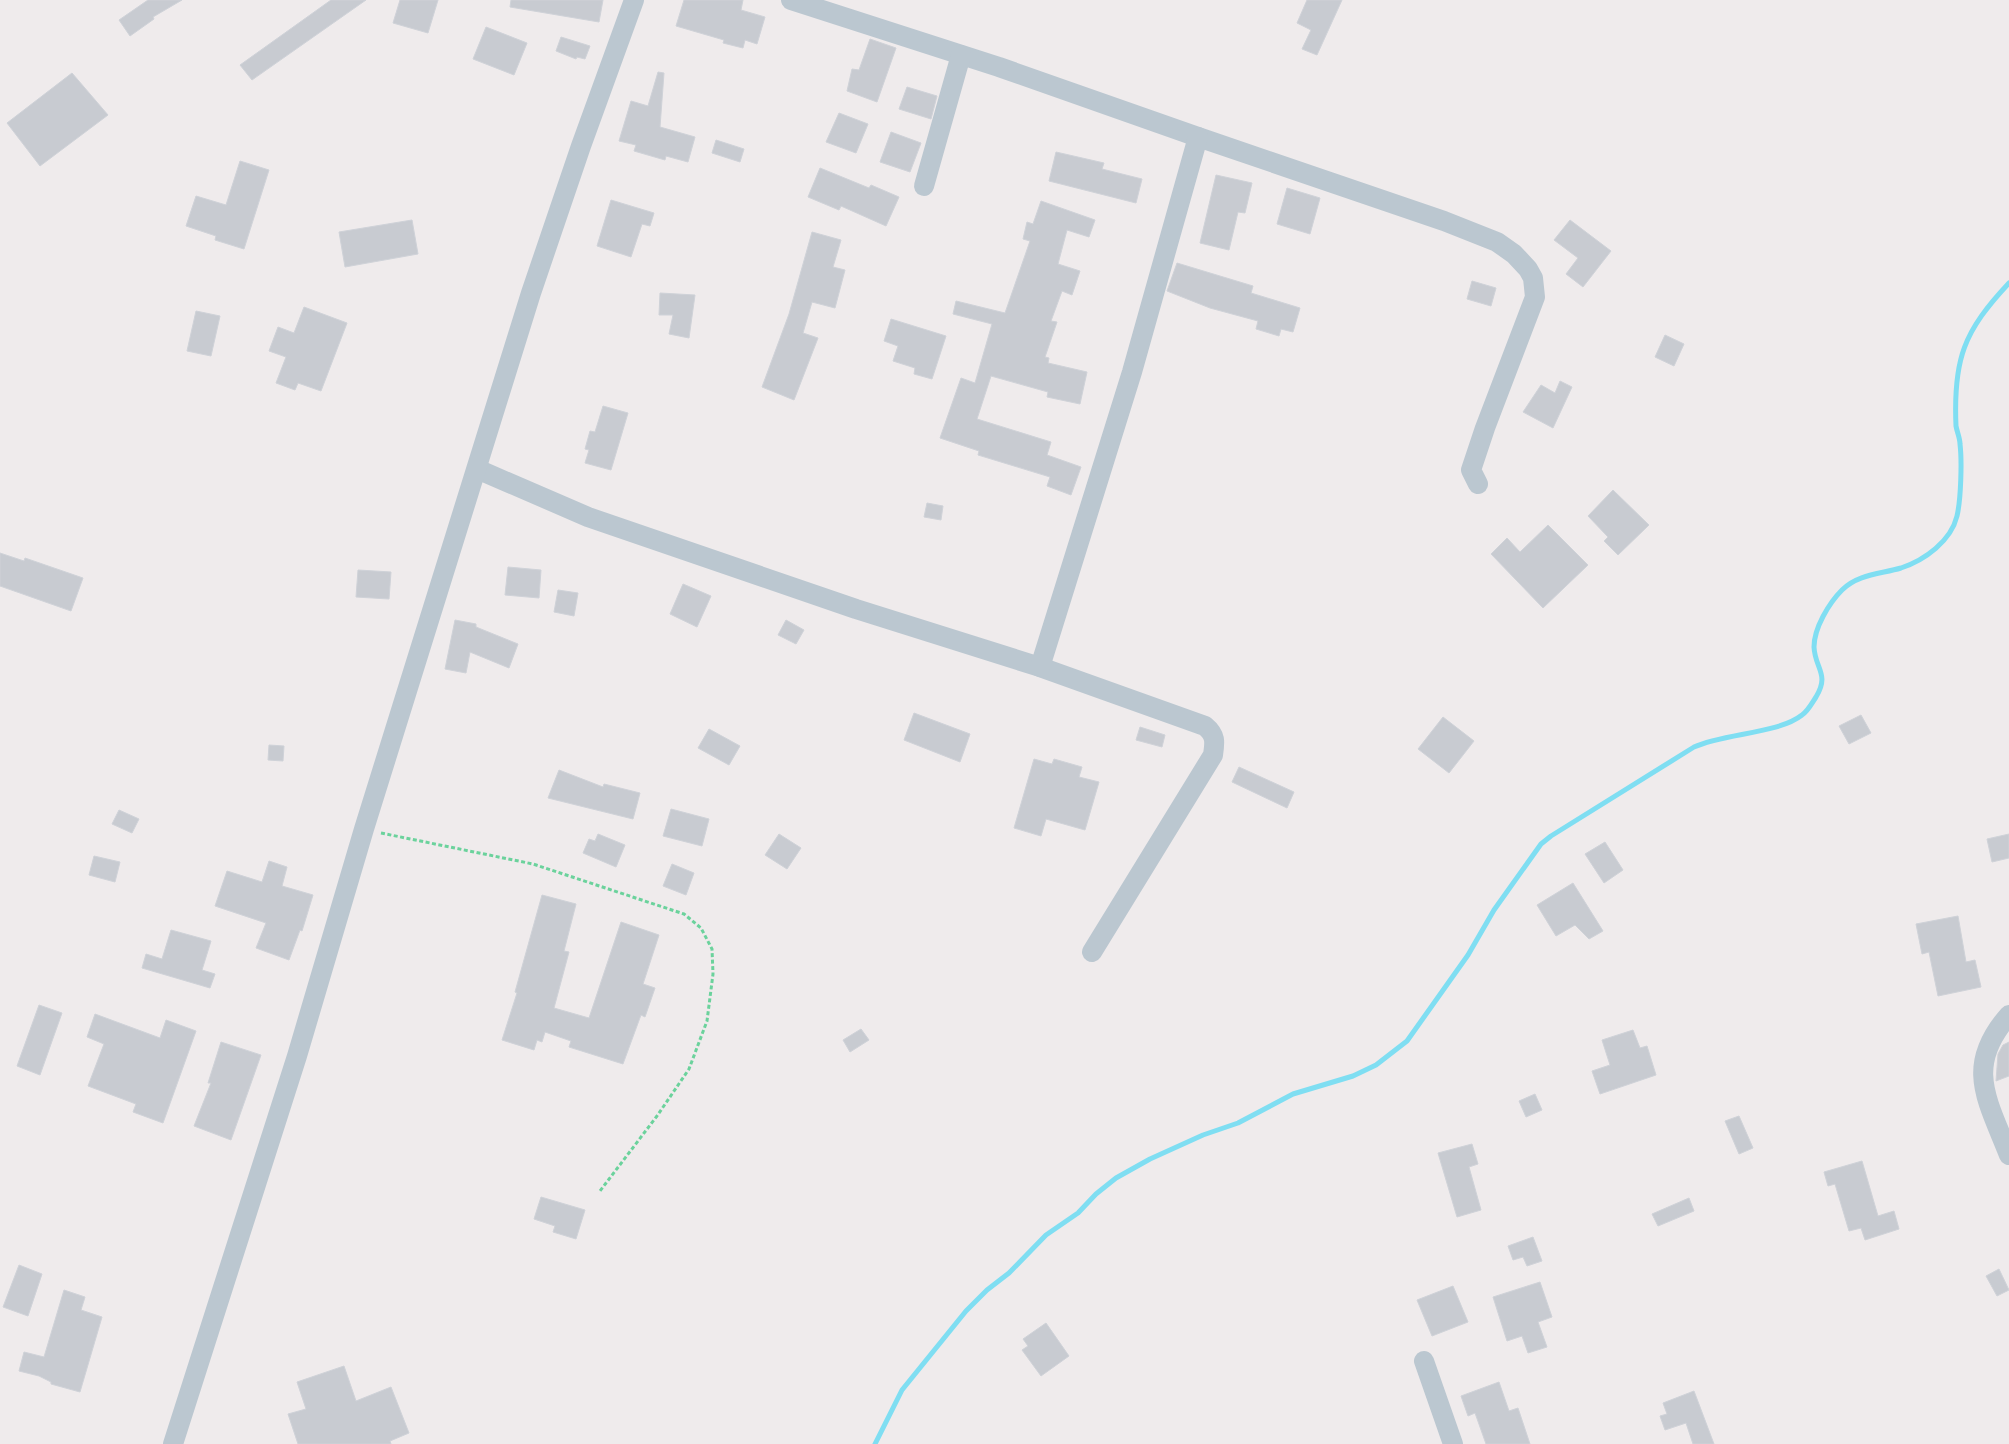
<svg xmlns="http://www.w3.org/2000/svg" width="2009" height="1444" font-family="Ubuntu,sans-serif">
	<style>
		.lines { fill: none; stroke-linecap: round; stroke-linejoin: round }
		.stream { stroke: #7fdef2; stroke-width: 5 }
		.building { fill: #c8cbd1; stroke: #cfd2d8 }
		.path { stroke: #6bd29c; stroke-width: 3; stroke-dasharray: 4 2.5; stroke-linecap: butt }
		.minor { stroke: #bbc7d0; stroke-width: 20 }
	</style>
	<rect width="100%" height="100%" fill="#efebec"/>
	<g class="lines">
		<path class="stream" d="M875,1444L902,1390L966,1311L987,1290L1009,1273L1046,1235L1078,1213L1096,1194L1116,1178L1150,1159L1203,1135L1238,1123L1293,1094L1353,1076L1376,1065L1407,1041L1468,955L1494,910L1541,844L1551,836L1694,747C1724,733 1778,734 1802,715C1808,711 1812,703 1816,697C1830,674 1815,669 1814,647C1814,628 1829,603 1842,590C1858,574 1881,574 1901,568C1925,560 1951,541 1957,516C1961,499 1962,461 1960,444C1960,438 1957,432 1956,426C1953,359 1964,331 2009,283"/>
	</g>
	<g class="building">
		<path d="M148,0H182L153,17L154,19L130,36L119,20Z"/>
		<path d="M331,0H366L252,80L240,65Z"/>
		<path d="M400,0H438L428,33L393,23Z"/>
		<path d="M511,0H603L599,22L510,7Z"/>
		<path d="M684,0H743L741,10L765,17L757,44L745,40L743,48L723,43L724,40L676,26Z"/>
		<path d="M1307,0H1342L1317,55L1302,49L1311,30L1297,23Z"/>
		<path d="M486,27L527,43L514,75L473,59Z"/>
		<path d="M561,37L590,46L585,59L577,57L576,59L556,51Z"/>
		<path d="M870,39L896,48L877,102L847,91L852,69L859,70Z"/>
		<path d="M658,72L664,73L660,127L695,137L688,162L666,156L665,160L634,151L636,145L619,141L631,101L648,106Z"/>
		<path d="M72,73L108,115L40,166L7,123Z"/>
		<path d="M907,87L937,96L931,119L899,109Z"/>
		<path d="M839,113L868,124L856,153L826,142Z"/>
		<path d="M891,132L921,143L910,172L880,162Z"/>
		<path d="M716,140L744,149L740,162L712,153Z"/>
		<path d="M1056,152L1104,163L1102,169L1142,179L1136,203L1049,181Z"/>
		<path d="M240,161L269,170L244,249L215,240L216,236L186,226L196,196L226,205Z"/>
		<path d="M820,168L869,188L871,185L899,197L886,226L841,206L839,210L808,197Z"/>
		<path d="M1216,175L1252,183L1245,213L1238,212L1229,250L1200,243Z"/>
		<path d="M1287,188L1320,198L1310,234L1277,224Z"/>
		<path d="M611,200L654,213L650,226L642,224L631,257L597,246Z"/>
		<path d="M1041,201L1095,220L1089,237L1067,230L1058,264L1080,271L1072,295L1062,291L1051,321L1057,322L1045,357L1049,358L1048,363L1087,372L1080,404L1047,397L1048,392L991,376L977,419L1051,442L1047,455L1081,467L1071,495L1047,486L1050,477L978,455L979,451L940,438L961,378L975,383L992,324L953,314L956,301L1005,313L1030,241L1023,239L1027,222L1033,224Z"/>
		<path d="M412,220L418,254L345,267L339,232Z"/>
		<path d="M1570,220L1611,251L1583,287L1566,274L1578,258L1554,240Z"/>
		<path d="M812,232L841,240L833,267L845,270L835,308L812,302L803,333L818,338L794,400L762,387L789,314Z"/>
		<path d="M1177,263L1253,286L1251,293L1300,308L1293,332L1281,329L1279,336L1256,329L1258,321L1210,308L1167,291Z"/>
		<path d="M1472,281L1496,288L1491,306L1467,299Z"/>
		<path d="M660,293L695,295L689,338L669,334L673,315H659Z"/>
		<path d="M304,307L347,323L321,391L298,383L295,390L276,383L286,357L269,351L278,327L294,333Z"/>
		<path d="M196,311L220,316L211,356L187,351Z"/>
		<path d="M891,319L946,336L932,379L914,374L915,368L893,361L898,346L884,341Z"/>
		<path d="M1665,335L1684,344L1674,366L1655,357Z"/>
		<path d="M1560,381L1572,387L1553,428L1523,412L1541,385L1555,393Z"/>
		<path d="M603,406L628,413L611,470L585,463L589,450L585,449L590,431L595,432Z"/>
		<path d="M1613,490L1649,525L1618,555L1604,541L1608,537L1588,516Z"/>
		<path d="M927,503L943,506L941,520L924,517Z"/>
		<path d="M1548,525L1588,565L1543,608L1491,554L1507,538L1520,552Z"/>
		<path d="M0,553L24,561L25,558L83,578L71,611L0,586Z"/>
		<path d="M508,567L541,570L539,598L505,595Z"/>
		<path d="M358,570L391,572L389,599L356,597Z"/>
		<path d="M683,584L711,596L697,627L670,614Z"/>
		<path d="M558,590L578,593L574,616L554,612Z"/>
		<path d="M455,620L476,624V627L518,644L509,668L470,652L466,673L445,669Z"/>
		<path d="M786,620L804,630L796,644L778,635Z"/>
		<path d="M914,713L970,734L960,762L904,740Z"/>
		<path d="M1861,715L1871,733L1849,744L1839,726Z"/>
		<path d="M1443,717L1474,741L1449,773L1418,749Z"/>
		<path d="M1140,727L1165,735L1162,747L1136,740Z"/>
		<path d="M709,729L740,746L729,765L698,748Z"/>
		<path d="M269,745L284,746L283,761L268,760Z"/>
		<path d="M1034,759L1052,764L1054,759L1082,767L1079,777L1099,782L1085,830L1046,819L1041,836L1014,828Z"/>
		<path d="M1239,767L1294,792L1287,808L1232,782Z"/>
		<path d="M559,770L603,787L604,784L640,793L633,819L548,798Z"/>
		<path d="M671,809L709,819L702,846L663,836Z"/>
		<path d="M119,810L139,819L132,833L112,824Z"/>
		<path d="M598,834L625,845L616,867L583,853L589,839L595,841Z"/>
		<path d="M779,834L801,848L787,869L765,855Z"/>
		<path d="M2009,834V858L1992,862L1987,839Z"/>
		<path d="M1605,842L1623,870L1604,883L1585,854Z"/>
		<path d="M94,856L120,862L115,882L89,875Z"/>
		<path d="M269,861L287,867L282,886L313,895L302,931L300,930L289,960L256,948L266,923L215,906L227,871L262,882Z"/>
		<path d="M672,864L694,873L686,895L663,886Z"/>
		<path d="M1573,883L1603,931L1589,939L1575,925L1556,936L1537,905Z"/>
		<path d="M542,895L576,904L564,951L569,952L554,1008L589,1018L621,922L659,935L643,984L655,988L645,1017L641,1015L623,1064L569,1047L571,1041L545,1032L542,1042L537,1040L534,1050L502,1040L517,993L515,992Z"/>
		<path d="M1958,916L1966,962L1975,960L1981,987L1938,996L1929,952L1922,954L1916,924Z"/>
		<path d="M171,930L211,941L202,970L215,974L210,988L142,968L146,954L162,959Z"/>
		<path d="M39,1005L62,1013L40,1075L17,1066Z"/>
		<path d="M95,1014L160,1038L166,1020L196,1031L163,1123L133,1112L136,1104L88,1086L104,1044L87,1037Z"/>
		<path d="M861,1029L869,1040L850,1052L843,1040Z"/>
		<path d="M1633,1030L1640,1048L1647,1046L1656,1075L1600,1094L1592,1071L1610,1065L1602,1040Z"/>
		<path d="M221,1042L261,1055L231,1140L194,1126L211,1083H208Z"/>
		<path d="M2009,1042V1076L1996,1081L1998,1054L2003,1045Z"/>
		<path d="M1535,1094L1542,1110L1526,1117L1519,1101Z"/>
		<path d="M1739,1116L1753,1148L1739,1154L1725,1121Z"/>
		<path d="M1472,1144L1478,1164L1469,1167L1481,1210L1457,1217L1438,1153Z"/>
		<path d="M1862,1161L1878,1216L1894,1211L1899,1229L1865,1240L1861,1228L1849,1231L1835,1184L1828,1186L1824,1172Z"/>
		<path d="M541,1197L585,1210L576,1239L553,1232L555,1226L534,1219Z"/>
		<path d="M1689,1198L1694,1211L1658,1226L1652,1214Z"/>
		<path d="M1533,1237L1542,1261L1527,1266L1523,1257L1513,1260L1508,1246Z"/>
		<path d="M19,1265L42,1274L28,1316L3,1307Z"/>
		<path d="M1999,1269L2009,1290L1997,1296L1986,1276Z"/>
		<path d="M1540,1282L1552,1317L1538,1322L1547,1347L1528,1353L1522,1336L1507,1341L1493,1297Z"/>
		<path d="M1453,1286L1468,1322L1432,1336L1417,1300Z"/>
		<path d="M64,1290L85,1297L81,1310L102,1317L80,1392L51,1384V1382L39,1376L19,1371L24,1352L44,1357Z"/>
		<path d="M1046,1323L1069,1356L1041,1376L1022,1350L1028,1346L1023,1339Z"/>
		<path d="M344,1366L356,1401L391,1387L409,1433L390,1441L391,1444H298L288,1414L306,1409L297,1382Z"/>
		<path d="M1499,1382L1509,1411L1518,1408L1530,1444H1486L1475,1413L1468,1416L1461,1396Z"/>
		<path d="M1694,1391L1714,1444H1693L1686,1423L1665,1430L1660,1416L1667,1414L1663,1403Z"/>
	</g>
	<g class="lines">
		<path class="path" d="M381,833L533,864L684,914L701,928L712,949L713,974L707,1021L689,1069L657,1116L600,1191"/>
		<g class="minor">
			<path d="M791,0L999,67L1198,137L1444,221L1497,242L1514,254L1528,269L1533,278L1535,297L1485,428L1471,470L1478,484"/>
			<path d="M924,186L961,55"/>
			<path d="M477,469L588,517L856,609L1040,667L1205,726C1216,735 1215,742 1213,755L1092,952"/>
			<path d="M1040,667L1132,372L1198,137"/>
			<path d="M2009,1015C1964,1066 1987,1099 2009,1155"/>
			<path d="M1424,1361L1453,1444"/>
			<path d="M173,1444L297,1056L364,829L531,293L581,146L634,0"/>
		</g>
	</g>
</svg>
